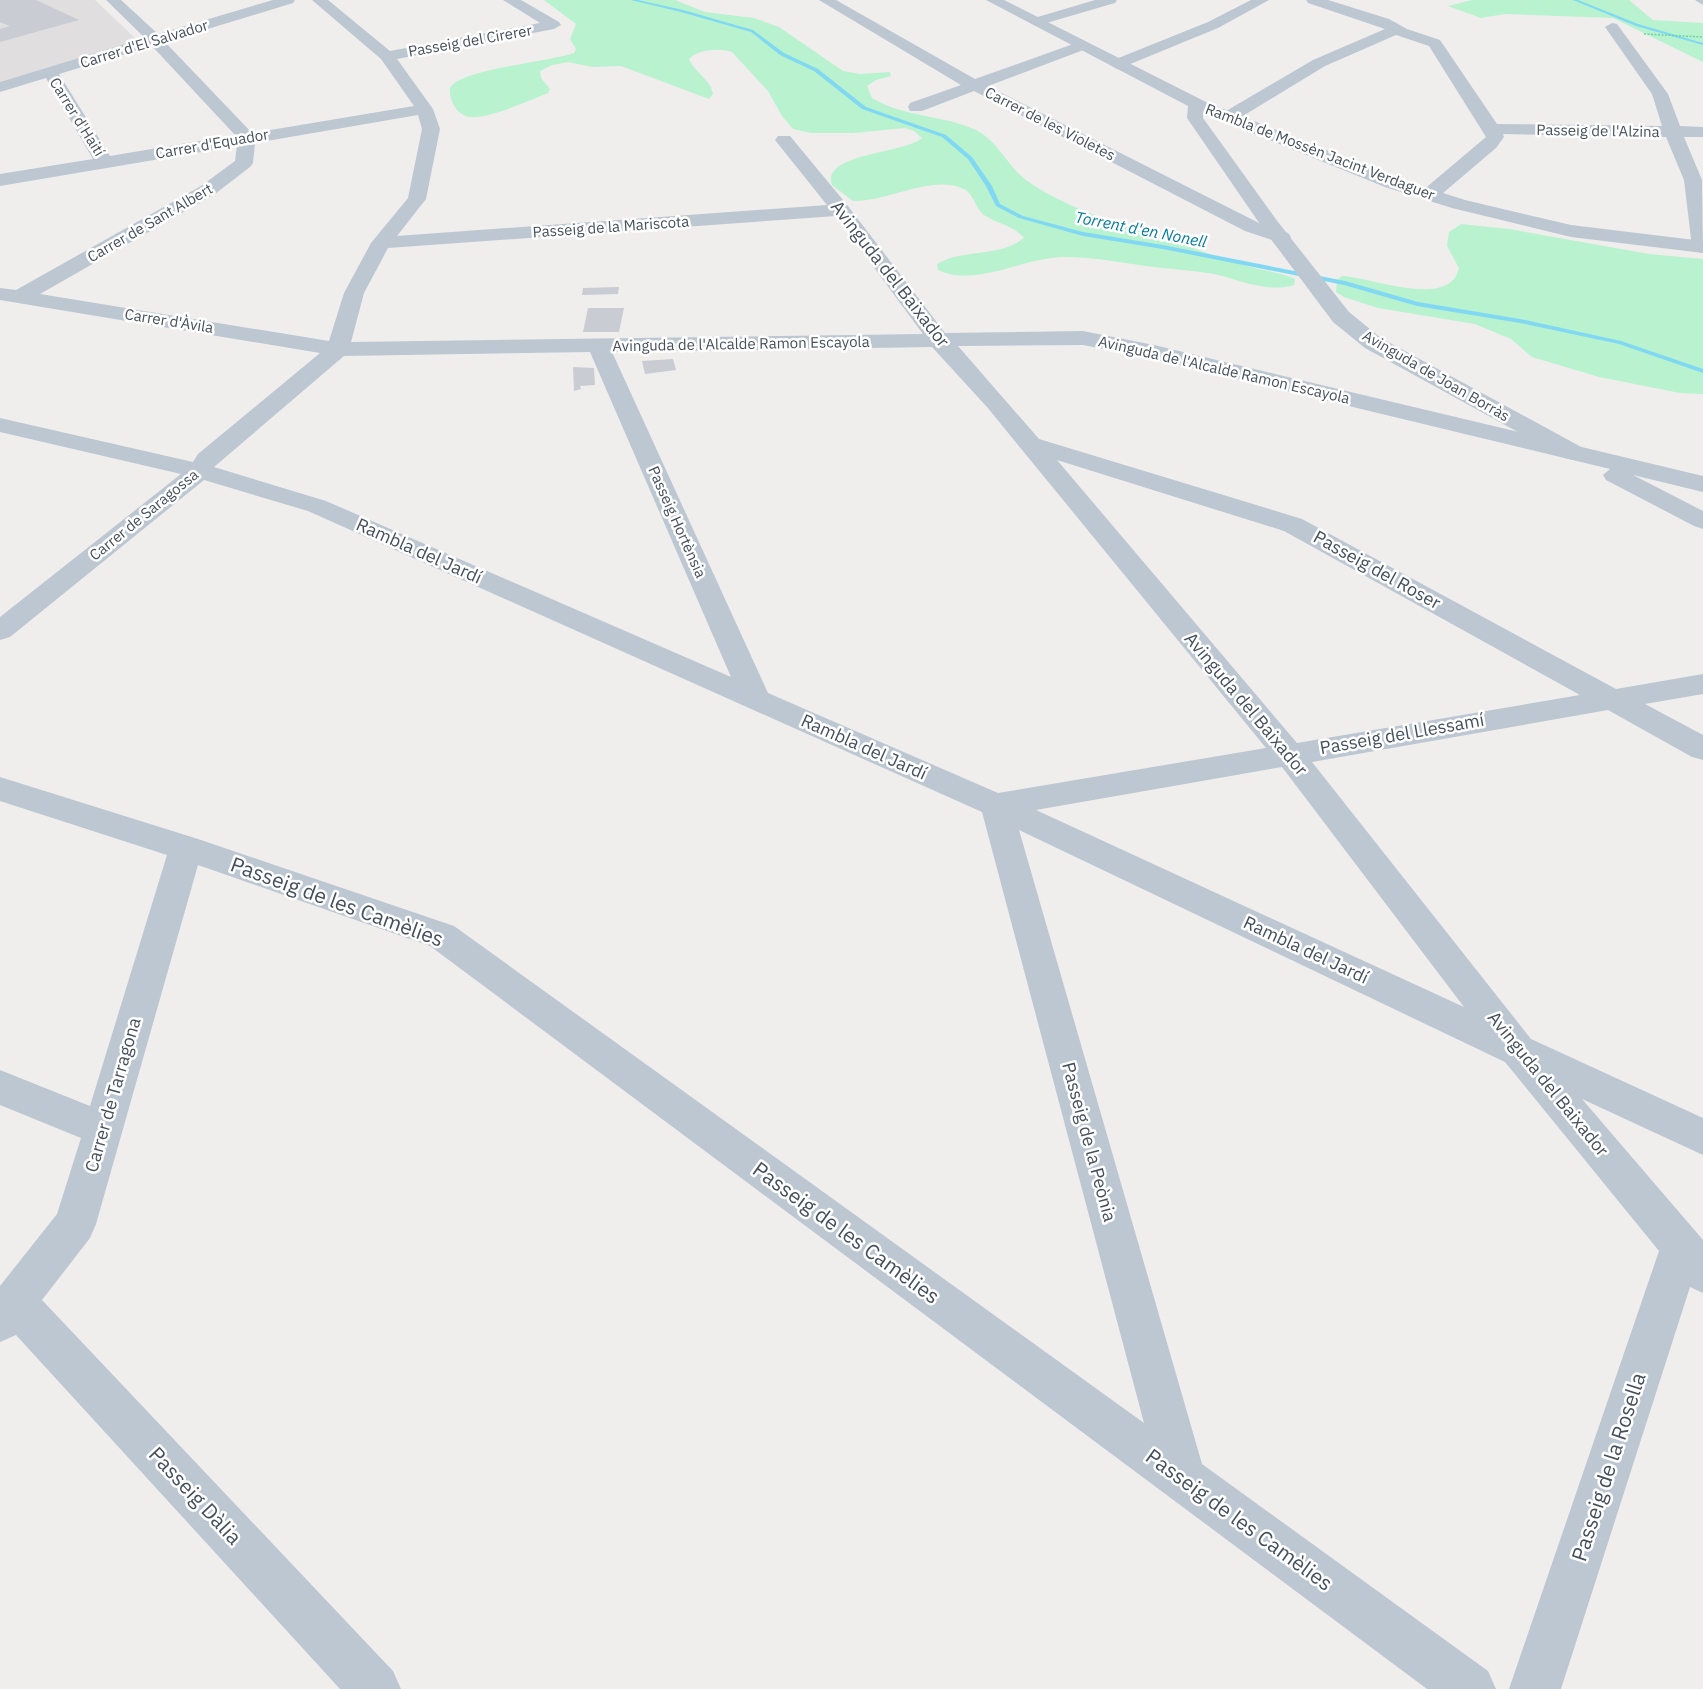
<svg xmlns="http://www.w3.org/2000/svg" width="1703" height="1689" font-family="'IBM Plex Sans',sans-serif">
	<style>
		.education { fill: #e1dedf }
		.green { fill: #b8f2cf }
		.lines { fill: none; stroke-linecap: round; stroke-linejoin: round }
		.stream { fill: #81d8f2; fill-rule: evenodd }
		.building { fill: #c9ccd3 }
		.path { stroke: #6dd2a3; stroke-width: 1.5; stroke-dasharray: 2 1.5; stroke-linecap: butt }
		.minor { fill: #bcc7d1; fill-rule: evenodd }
		.tertiary { fill: #bcc7d1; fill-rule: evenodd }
		.labels { text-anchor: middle; stroke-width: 5; stroke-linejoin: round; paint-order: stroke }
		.far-street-label { font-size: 15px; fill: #44505c; stroke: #fff }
		.far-water-label { font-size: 16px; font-style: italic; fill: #047da2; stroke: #fff }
		.street-label { font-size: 18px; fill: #44505c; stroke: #fff }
		.near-street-label { font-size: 21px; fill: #44505c; stroke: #fff }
	</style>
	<rect width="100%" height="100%" fill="#f0eded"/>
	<path class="education" d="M0,0H95L136,39L129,44L0,82Z"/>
	<g class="green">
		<path d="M544,0H675L705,12L754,18L779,27L843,71L860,74L890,72L891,76L876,80L867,86L872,98C903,117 943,115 976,130C994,139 1004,158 1017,172C1028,183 1044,192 1058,199C1089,215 1123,225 1156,236C1187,245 1217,258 1247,266C1264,271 1279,272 1295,279L1294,285C1267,293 1240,280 1214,274C1191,270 1168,269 1146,266C1119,262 1091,257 1064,257C1025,257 973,288 938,270L937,264C964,248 999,258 1024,238C1013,225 997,224 984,215C975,208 974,194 964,189C934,174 886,202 853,201L832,185C821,153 904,154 922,138L914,131L905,128L853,133H811L793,129L782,116L768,91L732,52C720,48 698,49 689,59C695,73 711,80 713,94L709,99L621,66L592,67L568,62L552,65L540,71L541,78L550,89L548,93C530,100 489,119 470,117C456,115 449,100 450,88C461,69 549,62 574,53L576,49L570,39L576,24Z"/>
		<path d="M1472,0H1629L1653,20L1703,23V62L1613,18L1505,14L1481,18L1448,6Z"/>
		<path d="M1461,224L1509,229L1649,254L1703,259V394L1680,393L1599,377L1532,357L1511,339L1475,324L1378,308L1344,297L1336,292L1337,280L1342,276C1371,277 1450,310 1459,268L1447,246L1449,232Z"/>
	</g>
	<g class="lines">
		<g class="stream">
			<path d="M631,0H638L683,10L753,30L784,53L818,69L866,107L946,135L972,157L992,186L1000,204L1023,216L1083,232L1163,245L1345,281L1418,302L1520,319L1621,341L1703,369V373L1619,344L1520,323L1417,306L1344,285L1163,249L1083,236L1019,218L996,206L986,186L968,159L942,137L862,109L814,71L780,55L751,32L681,12Z"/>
			<path d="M1573,0H1578L1638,24L1703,43V45L1636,26Z"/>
		</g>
	</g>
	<g class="building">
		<path d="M0,0H36L79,20L0,42V29L10,26L0,22Z"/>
		<path d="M619,287L618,294L582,295L583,288Z"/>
		<path d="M588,308H624L619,332H583Z"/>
		<path d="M673,359L676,370L645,374L642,361Z"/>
		<path d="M573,367L594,368L595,385L580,386L581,389L574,391Z"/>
	</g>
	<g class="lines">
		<path class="path" d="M1644,34L1703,37"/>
		<g class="minor">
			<path d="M106,0H121L158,34L273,0H295L293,3L165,42L252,133L414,106L381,59L312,0H328L390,51L540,23L503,0H521L559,22L561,25L554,29L397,59L433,109L440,129L426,199L397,236L827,205L775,140L778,136H790L848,206L945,333L1083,331L1154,345L1703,476V492L1633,475L1703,511V529L1694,526L1606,480L1603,475L1610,469L1154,359L1083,345L958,346L1039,439L1302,519L1616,689L1703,674V694L1645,704L1703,735V760L1692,757L1608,710L1312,762L1531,1039L1703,1118V1155L1582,1099L1703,1240V1293L1690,1287L1561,1689H1509L1659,1251L1505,1062L1019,830L1202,1464L1488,1671L1496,1689H1427L430,946L198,865L96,1224L90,1238L42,1300L393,1671L401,1689H340L16,1335L0,1342V1286L57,1214L81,1138L0,1105V1070L90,1106L167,855L0,801V777L198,839L454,926L1144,1423L982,812L308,511L204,480L10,637L0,640V617L181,474L0,432V418L193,462L198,454L320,353L0,300V288L16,290L201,186L235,161L237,146L0,186V174L93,159L46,78L0,92V82L145,38ZM152,46L235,135L110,156L59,74ZM418,115L422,129L408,198L371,243L344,293L329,341L40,294L215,194L250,167L253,163L255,143ZM836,216L923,334L351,342L364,293L388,248ZM932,347L987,407L1266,748L998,793L768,693L612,352ZM590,352L731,677L326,501L214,467L344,356ZM1057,460L1284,531L1580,695L1297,743ZM1282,767L1464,1007L1036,810Z"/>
			<path d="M819,0H836L975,79L1076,43H1086L1089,46L1086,49L988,86L1259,223L1288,233L1291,237L1288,241L1281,243L1245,231L974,91L922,111H910L908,107L910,103L961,85Z"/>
			<path d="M1095,0H1117L1115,3L1036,26L1029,22L1031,19Z"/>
			<path d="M1251,0H1269L1218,28L1123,67L1117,69L1109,64L1111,61L1208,22Z"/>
			<path d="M1306,0H1328L1389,19L1407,29L1440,40L1497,124L1662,126L1652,94L1605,27L1612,23L1617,24L1668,94L1680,126L1703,127V137H1684L1702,180L1703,253L1695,251L1692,247L1684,180L1666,137L1503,134L1504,137L1496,148L1436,199H1422L1420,195L1422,191L1486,137L1429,46L1396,35L1325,66L1233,122H1221L1219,118L1221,114L1313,60L1385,29L1308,3Z"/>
			<path d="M1695,0H1703V5Z"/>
		</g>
		<path class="tertiary" d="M986,0H1004L1206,102L1399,179L1465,200L1571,225L1703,241V253L1571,237L1452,208L1385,187L1203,113V118L1278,222L1349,312L1381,338L1583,448L1586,453L1583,458L1574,460L1565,458L1365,348L1333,322L1264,230L1187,118L1188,106Z"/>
	</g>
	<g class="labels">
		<g class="far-street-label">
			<text transform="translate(470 41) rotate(-10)" y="5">Passeig del Cirerer</text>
			<text transform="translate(144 44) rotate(-17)" y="5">Carrer d'El Salvador</text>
			<text transform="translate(77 117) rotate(58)" y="5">Carrer d'Haití</text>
			<text transform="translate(1050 124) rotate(27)" y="5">Carrer de les Violetes</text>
			<text transform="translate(1598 131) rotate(1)" y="5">Passeig de l'Alzina</text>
			<text transform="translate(212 144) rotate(-10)" y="5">Carrer d'Equador</text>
			<text transform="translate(1320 152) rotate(21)" y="5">Rambla de Mossèn Jacint Verdaguer</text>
			<text transform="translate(150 223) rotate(-30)" y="5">Carrer de Sant Albert</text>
			<text transform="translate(611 227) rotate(-4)" y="5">Passeig de la Mariscota</text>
			<text transform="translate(169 321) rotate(9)" y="5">Carrer d'Àvila</text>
			<text transform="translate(741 344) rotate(-1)" y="5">Avinguda de l'Alcalde Ramon Escayola</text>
			<text transform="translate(1224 370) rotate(13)" y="5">Avinguda de l'Alcalde Ramon Escayola</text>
			<text transform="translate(1436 376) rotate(30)" y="5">Avinguda de Joan Borràs</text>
			<text transform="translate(144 515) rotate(-39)" y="5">Carrer de Saragossa</text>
			<text transform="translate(677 522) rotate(66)" y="5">Passeig Hortènsia</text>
		</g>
		<g class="far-water-label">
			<text transform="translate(1141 229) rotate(11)" y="6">Torrent d'en Nonell</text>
		</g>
		<g class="street-label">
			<text transform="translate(890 274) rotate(52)" y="6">Avinguda del Baixador</text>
			<text transform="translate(419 551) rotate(24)" y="6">Rambla del Jardí</text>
			<text transform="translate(1377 570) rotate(29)" y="6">Passeig del Roser</text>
			<text transform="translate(1246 704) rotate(50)" y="6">Avinguda del Baixador</text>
			<text transform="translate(1402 734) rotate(-10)" y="6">Passeig del Llessamí</text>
			<text transform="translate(864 747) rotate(24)" y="6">Rambla del Jardí</text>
			<text transform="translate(1306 950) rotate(25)" y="6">Rambla del Jardí</text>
			<text transform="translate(1548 1084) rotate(51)" y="6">Avinguda del Baixador</text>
			<text transform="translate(113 1095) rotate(-74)" y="6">Carrer de Tarragona</text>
			<text transform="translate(1089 1142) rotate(75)" y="6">Passeig de la Peònia</text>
		</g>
		<g class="near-street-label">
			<text transform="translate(337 902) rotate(20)" y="7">Passeig de les Camèlies</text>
			<text transform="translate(846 1233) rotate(36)" y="7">Passeig de les Camèlies</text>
			<text transform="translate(1609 1467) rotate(-72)" y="7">Passeig de la Rosella</text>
			<text transform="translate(195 1496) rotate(47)" y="7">Passeig Dàlia</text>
			<text transform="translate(1239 1520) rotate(36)" y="7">Passeig de les Camèlies</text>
		</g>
	</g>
</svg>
